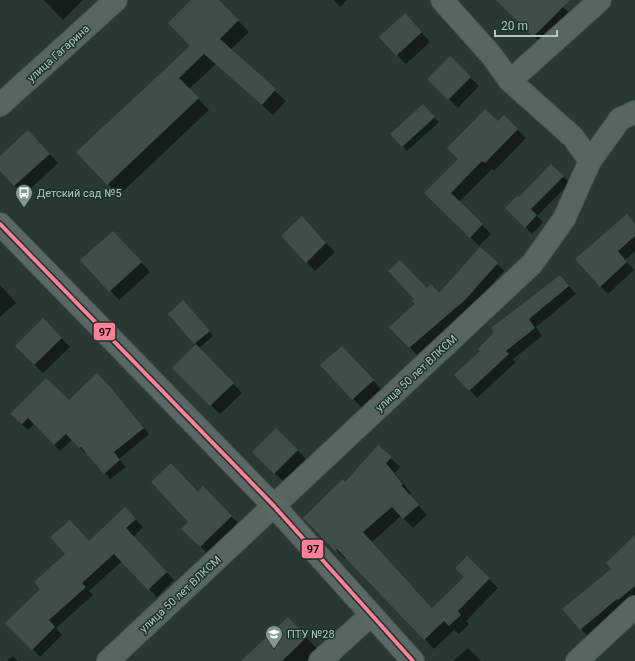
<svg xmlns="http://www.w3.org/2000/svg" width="635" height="661" font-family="Roboto,sans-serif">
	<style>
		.shadow { fill: #0007 }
		.building { fill: #404e48 }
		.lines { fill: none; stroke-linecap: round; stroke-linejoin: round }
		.minor-casing { stroke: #47524e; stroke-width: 24 }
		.major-casing { stroke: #46544f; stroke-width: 24 }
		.minor { stroke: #596560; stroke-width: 22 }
		.major { stroke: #5b6764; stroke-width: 22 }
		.bus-1-casing { stroke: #1b322b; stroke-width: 7 }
		.bus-1 { stroke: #ff8098; stroke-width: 4 }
		.labels { text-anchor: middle; stroke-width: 3; stroke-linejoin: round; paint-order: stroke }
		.street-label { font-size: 11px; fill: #b2c9c2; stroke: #1b322b }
		.poi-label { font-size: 11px; fill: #b2c9c2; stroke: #1b322b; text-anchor: start }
		.line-badge { stroke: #1b322b; stroke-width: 1.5 }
		.pale-badge-label { font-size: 11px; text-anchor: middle; font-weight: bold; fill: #111 }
	</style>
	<rect width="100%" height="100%" fill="#283832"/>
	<g class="shadow">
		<path d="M44,0H83L63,20Z"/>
		<path d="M193,0H218L249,32L230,50L286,101L273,115L216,64L189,89L209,110L119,195L108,184L191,46Z"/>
		<path d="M334,0H347L340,7Z"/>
		<path d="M498,0H556L570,14L541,43Z"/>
		<path d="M414,23L430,42L406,64L380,37Z"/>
		<path d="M450,58L479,86L458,108L429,79Z"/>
		<path d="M423,106L439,122L407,151L392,134Z"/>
		<path d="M504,117L526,138L494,171L492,169L459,202L491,234L479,246L426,193Z"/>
		<path d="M37,140L58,163L24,195L0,170V157Z"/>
		<path d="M551,165L570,183L537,216L543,222L532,234L506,208L519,199Z"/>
		<path d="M627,216L635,224V251L625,260L634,270L608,294L600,286Z"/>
		<path d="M311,227L335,252L315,271L306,262Z"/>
		<path d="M122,241L150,272L119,300L82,261Z"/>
		<path d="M497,264L504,271L472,306L417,355L391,327L416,304L427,289L439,295Z"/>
		<path d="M560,276L576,294L536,327L542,336L513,359L516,362L477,398L455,375L481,351L496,332Z"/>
		<path d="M0,285L16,303L0,317Z"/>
		<path d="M187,306L213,336L199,348L242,393L220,414L174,368L197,345L169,314Z"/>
		<path d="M43,319L70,347L43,373L16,346Z"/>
		<path d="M350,356L382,390L362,408L321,365Z"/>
		<path d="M97,374L119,397L149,434L119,459L126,467L110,479L87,452L86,454L72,440L60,451L34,424L28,430L12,414L69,402Z"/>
		<path d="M276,429L306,459L284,482L253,452Z"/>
		<path d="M378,446L400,467L395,473L411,493L409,495L427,515L413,528L401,516L372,542L433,609L466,577L467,557L498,588L466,621L469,624L459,634L454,630L434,649L347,557L345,559L304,518L345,483Z"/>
		<path d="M203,488L239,524L208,554L183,529L189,522L198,493Z"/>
		<path d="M125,509L143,527L133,537L174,580L157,597L122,561L89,591L93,595L56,628L62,635L40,657L7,623Z"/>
		<path d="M635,537V602L589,637L581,629L613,569Z"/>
		<path d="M304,635L323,655L316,661H242Z"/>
		<path d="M468,648L481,661H453Z"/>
		<path d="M13,656L18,661H7Z"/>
	</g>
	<g class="building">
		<path d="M191,0H219L239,20L220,39L276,89L262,105L204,54L179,78L199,98L107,185L76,152L190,46L168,23Z"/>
		<path d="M496,0H570L533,37Z"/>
		<path d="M405,13L422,32L396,56L379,37Z"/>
		<path d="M450,56L471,77L448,100L427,79Z"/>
		<path d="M423,104L435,117L402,147L390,134Z"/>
		<path d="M485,109L498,121L504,115L518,129L485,163L482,161L451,193L483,224L470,238L424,193L458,159L447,148Z"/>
		<path d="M28,130L50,154L14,186L0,171V156Z"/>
		<path d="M551,164L564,176L531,209L537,215L525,228L505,208L517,196L519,197Z"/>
		<path d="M627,214L635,224V236L618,251L627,262L600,287L575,259Z"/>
		<path d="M302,216L326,243L306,263L281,236Z"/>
		<path d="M113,231L142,262L109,292L80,260Z"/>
		<path d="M480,247L498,263L465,300L409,348L389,327L415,304L412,301L414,299L388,271L400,260L427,288L431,284L439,293Z"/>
		<path d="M560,275L569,286L529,319L535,328L506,351L509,354L469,391L454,375L480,351L478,349L494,332L491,328Z"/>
		<path d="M183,300L210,331L194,344L168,314Z"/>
		<path d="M43,318L62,338L34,365L15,346Z"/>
		<path d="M196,344L234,383L210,406L172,368Z"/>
		<path d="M342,346L374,380L352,400L320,365Z"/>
		<path d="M97,373L113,390L144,428L114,452L120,460L104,474L81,447L79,448L66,434L54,445L28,418L22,424L10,414L46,378L69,400Z"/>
		<path d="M276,428L298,450L274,474L252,452Z"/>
		<path d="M378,445L392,457L386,463L403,484L401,485L419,505L403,519L392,507L363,532L432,608L464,577L455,568L467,556L490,578L458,611L461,615L449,626L444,621L424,640L337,549L335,551L303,518L343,479L345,482Z"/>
		<path d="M171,463L198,492L203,486L232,516L200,547L181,529L188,522L151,482Z"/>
		<path d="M125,507L136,519L126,528L167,572L148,590L114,554L82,583L86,587L49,620L55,627L32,650L5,623L40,589L34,582L65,554L50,537L70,520L89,541Z"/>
		<path d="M635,535V586L618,600L617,599L580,630L562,609L611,569L606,563Z"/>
		<path d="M288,617L307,637L282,661H241Z"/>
	</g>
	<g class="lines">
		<defs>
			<g id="minor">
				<path d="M510,81L600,0"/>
				<path d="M0,105L116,0"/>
				<path d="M590,161L620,119L635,112"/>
				<path d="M108,661L532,264L564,219L590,161L573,137L510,81L492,56L442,0"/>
				<path d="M320,661L371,615"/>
				<path d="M577,661L635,607"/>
			</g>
			<path id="major" d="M0,224L274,506L413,661"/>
		</defs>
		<use href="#minor" class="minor-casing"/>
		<use href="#major" class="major-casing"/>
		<use href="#minor" class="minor"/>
		<use href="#major" class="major"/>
		<defs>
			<path id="bus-1" d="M0,224L274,506L413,661"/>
		</defs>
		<use href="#bus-1" class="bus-1-casing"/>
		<use href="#bus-1" class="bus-1"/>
	</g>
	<defs>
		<symbol id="bus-pin" viewBox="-11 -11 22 30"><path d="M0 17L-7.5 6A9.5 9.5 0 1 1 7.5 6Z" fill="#829690" stroke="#1b322b"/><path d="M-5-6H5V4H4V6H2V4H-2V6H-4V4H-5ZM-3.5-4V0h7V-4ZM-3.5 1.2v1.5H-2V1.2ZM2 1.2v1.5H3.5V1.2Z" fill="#fff"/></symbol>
		<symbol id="university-pin" viewBox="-11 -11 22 30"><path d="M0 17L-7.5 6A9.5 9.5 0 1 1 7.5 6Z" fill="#829690" stroke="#1b322b"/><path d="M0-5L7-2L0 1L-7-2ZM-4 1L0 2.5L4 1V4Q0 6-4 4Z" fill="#fff"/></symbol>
	</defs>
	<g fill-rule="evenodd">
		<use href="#bus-pin" x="14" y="183" width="20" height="27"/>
		<use href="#university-pin" x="264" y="624" width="20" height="27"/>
	</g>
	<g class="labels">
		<g class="street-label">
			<text transform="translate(58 53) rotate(-42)" y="4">улица Гагарина</text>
			<text transform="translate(416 373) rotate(-43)" y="4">улица 50 лет ВЛКСМ</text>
			<text transform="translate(180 594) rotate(-43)" y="4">улица 50 лет ВЛКСМ</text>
		</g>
		<g class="poi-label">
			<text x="37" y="197">Детский сад №5</text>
			<text x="287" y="638">ПТУ №28</text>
		</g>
	</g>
	<g class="line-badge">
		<rect x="93" y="322" width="23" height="19" rx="4" fill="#ff8098"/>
		<rect x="301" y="539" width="23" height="20" rx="4" fill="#ff8098"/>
	</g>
	<g class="pale-badge-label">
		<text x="105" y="336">97</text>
		<text x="313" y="553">97</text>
	</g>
	<path d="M495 30v6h62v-6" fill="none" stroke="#b2c9c2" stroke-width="2"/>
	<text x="501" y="30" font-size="12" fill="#b2c9c2" stroke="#1b322b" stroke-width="3" paint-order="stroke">20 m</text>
</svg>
